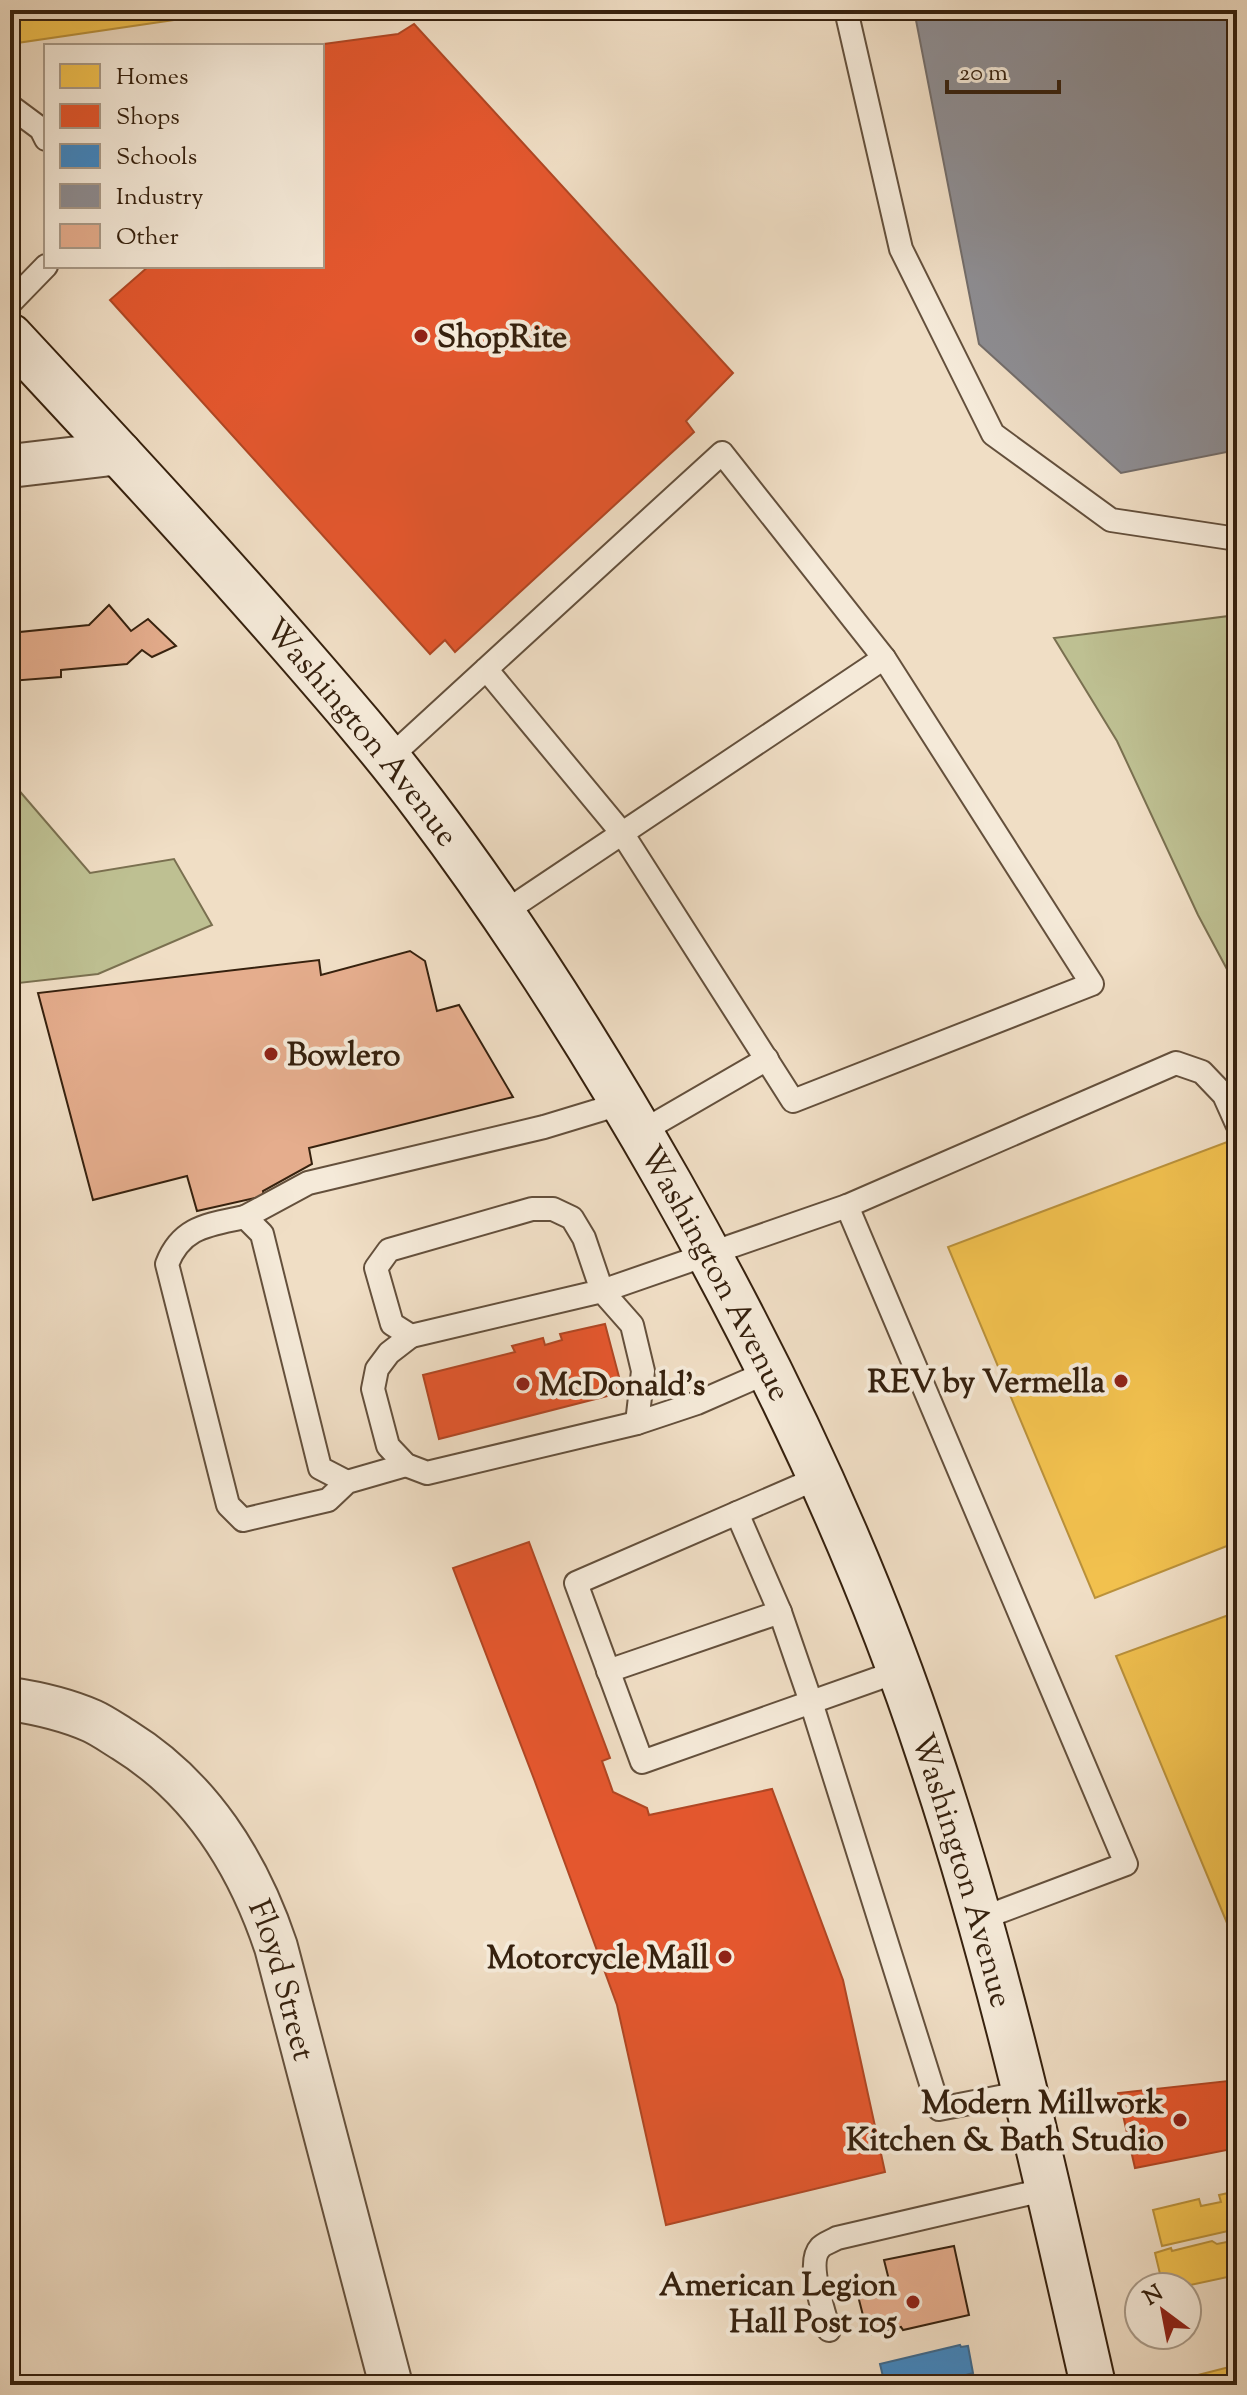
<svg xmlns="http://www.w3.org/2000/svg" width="1247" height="2395" font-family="'Sorts Mill Goudy',serif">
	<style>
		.green { fill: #bec092; stroke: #7a7050; stroke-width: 2 }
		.homes { fill: #f2c14e; stroke: #ba913b; stroke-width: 2 }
		.shops { fill: #e4572e; stroke: #b04724; stroke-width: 2 }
		.schools { fill: #3f88c5; stroke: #3c698e; stroke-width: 2 }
		.industry { fill: #8d8d92; stroke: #736d6a; stroke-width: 2 }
		.building { fill: #e5ad8d; stroke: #36210e; stroke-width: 2 }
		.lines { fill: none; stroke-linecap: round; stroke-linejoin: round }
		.lane-casing { stroke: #64503c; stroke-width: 26 }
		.street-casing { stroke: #64503c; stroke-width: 46 }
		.secondary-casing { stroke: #36210e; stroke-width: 48 }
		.lane { stroke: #f5ead9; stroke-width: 22 }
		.street { stroke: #f5ead9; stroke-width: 42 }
		.secondary { stroke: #f5ead9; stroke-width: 44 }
		.poi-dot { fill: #8f2418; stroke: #f5ead9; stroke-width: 3 }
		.labels { text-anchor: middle; stroke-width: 8; stroke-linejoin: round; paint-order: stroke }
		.poi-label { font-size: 32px; font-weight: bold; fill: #36210e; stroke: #f5ead9; text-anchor: end }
		.street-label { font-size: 32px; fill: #36210e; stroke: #f5ead9 }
	</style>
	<rect width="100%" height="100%" fill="#f0dec5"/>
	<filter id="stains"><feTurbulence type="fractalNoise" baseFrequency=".0025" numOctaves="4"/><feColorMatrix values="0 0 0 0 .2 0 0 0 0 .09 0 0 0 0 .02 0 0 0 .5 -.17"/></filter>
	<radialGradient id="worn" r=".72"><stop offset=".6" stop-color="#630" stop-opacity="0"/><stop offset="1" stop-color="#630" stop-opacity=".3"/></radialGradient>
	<g class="green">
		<path d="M1237,615V988L1198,915L1117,741L1054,638Z"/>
		<path d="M10,780L90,873L174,859L212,925L98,974L10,984Z"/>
	</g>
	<g class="homes">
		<path d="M10,10H242L10,44Z"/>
		<path d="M1235,1139L1237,1144V1514L1230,1518L1237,1528V1542L1095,1598L948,1247Z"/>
		<path d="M1237,1612V1947L1116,1656Z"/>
		<path d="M1237,2191V2229L1162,2246L1153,2210L1199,2199L1201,2206L1221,2202L1219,2195Z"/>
		<path d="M1237,2240V2275L1181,2287H1171L1169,2275L1161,2278L1155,2253L1171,2248L1172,2251L1212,2241L1217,2244Z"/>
		<path d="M1237,2365V2385H1196L1194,2376Z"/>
	</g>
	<g class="shops">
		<path d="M414,24L733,373L686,421L694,432L455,652L445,640L430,654L110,300L149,266H322V46H309L398,34Z"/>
		<path d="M605,1324L623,1392L439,1439L423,1375L515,1352L512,1346L543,1338L545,1345L562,1340L560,1334Z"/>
		<path d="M529,1542L610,1758L602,1761L613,1792L647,1808L649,1815L772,1789L843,1980L885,2172L666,2225L617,2005L534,1779L453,1568Z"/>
		<path d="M1237,2080V2148L1135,2168L1118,2093Z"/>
	</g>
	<path class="schools" d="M960,2345L961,2347L968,2346L973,2373L966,2375L968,2383L974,2385H885L880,2364Z"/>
	<path class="industry" d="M914,10H1237V450L1121,473L979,344Z"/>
	<g class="building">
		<path d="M109,605L131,631L148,619L176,646L152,657L142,650L127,664L61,670V677L10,681V633L89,625Z"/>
		<path d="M410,951L425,961L437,1011L459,1005L513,1097L309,1148L312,1164L263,1191L264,1196L197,1211L187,1176L93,1200L38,993L319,960L321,975Z"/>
		<path d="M954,2246L969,2315L903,2330L901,2327L868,2335L856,2288L889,2280L884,2260Z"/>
	</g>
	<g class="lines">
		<defs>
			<g id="lane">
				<path d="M846,10L901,249L993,434L1111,520L1237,539"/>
				<path d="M10,106L41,129L46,139"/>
				<path d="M10,303L46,266"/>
				<path d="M388,759L722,453L884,658L1092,984L793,1101L622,833L486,669"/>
				<path d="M503,913L884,658"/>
				<path d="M641,1132L767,1059"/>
				<path d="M847,1206L1126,1864L980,1919"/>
				<path d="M245,1217L308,1183L544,1127L623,1103"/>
				<path d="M411,1336L389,1353L377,1369L373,1389L388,1446L406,1465L427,1473L637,1423L697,1403L770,1371"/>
				<path d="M637,1423L643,1371L632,1325L602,1291L584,1238L572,1218L553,1209H532L389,1250L376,1268L392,1324L411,1336L602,1291L847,1206L1176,1063L1202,1072L1224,1095L1237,1124"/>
				<path d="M820,1477L576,1583L642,1762L899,1671"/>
				<path d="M347,1482L328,1500L243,1520L228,1505L167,1264C182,1226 209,1225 245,1217L262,1234L320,1468L347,1482L406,1465"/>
				<path d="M737,1513L780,1612"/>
				<path d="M608,1671L780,1612L811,1702L939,2109L1025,2092"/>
				<path d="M829,2330C824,2312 806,2263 820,2248C823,2244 832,2241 837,2238L1048,2189"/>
			</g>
			<g id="street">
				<path d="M10,466L120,453"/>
				<path id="s1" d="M10,1699C37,1703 67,1710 92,1721C103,1726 114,1734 124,1740C200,1787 248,1863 276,1947L391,2385"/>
			</g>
			<g id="secondary">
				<path id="s2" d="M10,336C104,437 198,538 289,642C336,696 383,750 425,806C516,926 596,1054 670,1184C773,1366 864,1556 929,1755C998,1961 1045,2173 1093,2385"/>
			</g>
		</defs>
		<use href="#lane" class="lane-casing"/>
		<use href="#street" class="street-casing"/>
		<use href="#secondary" class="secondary-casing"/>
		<use href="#lane" class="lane"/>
		<use href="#street" class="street"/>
		<use href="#secondary" class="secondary"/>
	</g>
	<g class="poi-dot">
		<circle cx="421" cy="336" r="8"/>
		<circle cx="271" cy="1054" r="8"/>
		<circle cx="1121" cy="1381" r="8"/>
		<circle cx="523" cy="1384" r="8"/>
		<circle cx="725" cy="1957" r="8"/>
		<circle cx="1180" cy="2120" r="8"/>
		<circle cx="913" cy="2302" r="8"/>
	</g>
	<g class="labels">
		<g class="poi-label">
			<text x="437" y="347" text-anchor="start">ShopRite</text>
			<text x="287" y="1065" text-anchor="start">Bowlero</text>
			<text x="1105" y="1392">REV by Vermella</text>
			<text x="539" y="1395" text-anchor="start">McDonald's</text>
			<text x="709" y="1968">Motorcycle Mall</text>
			<text x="1164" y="2113">Modern Millwork<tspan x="1164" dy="37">Kitchen &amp; Bath Studio</tspan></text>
			<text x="897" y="2295">American Legion<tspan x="897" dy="37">Hall Post 105</tspan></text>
		</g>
		<g class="street-label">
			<text dy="11" stroke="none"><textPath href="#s2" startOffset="530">Washington Avenue</textPath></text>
			<text dy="11" stroke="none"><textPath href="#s2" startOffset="1178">Washington Avenue</textPath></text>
			<text dy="11" stroke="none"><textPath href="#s2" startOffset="1826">Washington Avenue</textPath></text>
			<text dy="11" stroke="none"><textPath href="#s1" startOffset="418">Floyd Street</textPath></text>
		</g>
	</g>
	<rect width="1247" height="2395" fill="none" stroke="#f0dec5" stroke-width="40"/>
	<rect x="12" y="12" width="1223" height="2371" fill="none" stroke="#36210e" stroke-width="4"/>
	<rect x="20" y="20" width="1207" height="2355" fill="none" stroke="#36210e" stroke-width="2"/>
	<rect x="44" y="44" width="280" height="224" fill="#f5ead9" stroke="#a99a88" stroke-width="2"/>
	<rect x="60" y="64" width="40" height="24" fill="#f2c14e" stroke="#a99a88" stroke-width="2"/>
	<text x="116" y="84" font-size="24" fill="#36210e">Homes</text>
	<rect x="60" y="104" width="40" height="24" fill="#e4572e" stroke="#a99a88" stroke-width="2"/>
	<text x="116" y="124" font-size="24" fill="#36210e">Shops</text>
	<rect x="60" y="144" width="40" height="24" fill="#3f88c5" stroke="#a99a88" stroke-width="2"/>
	<text x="116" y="164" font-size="24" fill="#36210e">Schools</text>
	<rect x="60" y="184" width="40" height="24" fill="#8d8d92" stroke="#a99a88" stroke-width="2"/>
	<text x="116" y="204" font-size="24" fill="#36210e">Industry</text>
	<rect x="60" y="224" width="40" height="24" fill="#e5ad8d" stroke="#a99a88" stroke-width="2"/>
	<text x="116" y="244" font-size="24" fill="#36210e">Other</text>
	<g transform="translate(1163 2311) rotate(328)"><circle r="38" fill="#f5ead9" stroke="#a99a88" stroke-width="2"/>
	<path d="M0-6L14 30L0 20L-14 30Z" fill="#8f2418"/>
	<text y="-12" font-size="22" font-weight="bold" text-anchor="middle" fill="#36210e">N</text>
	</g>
	<path d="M947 80v12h112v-12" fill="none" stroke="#36210e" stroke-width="4"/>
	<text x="959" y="80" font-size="24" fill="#36210e" stroke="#f5ead9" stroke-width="6" paint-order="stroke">20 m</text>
	<rect width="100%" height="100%" filter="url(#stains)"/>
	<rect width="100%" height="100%" fill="url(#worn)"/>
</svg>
